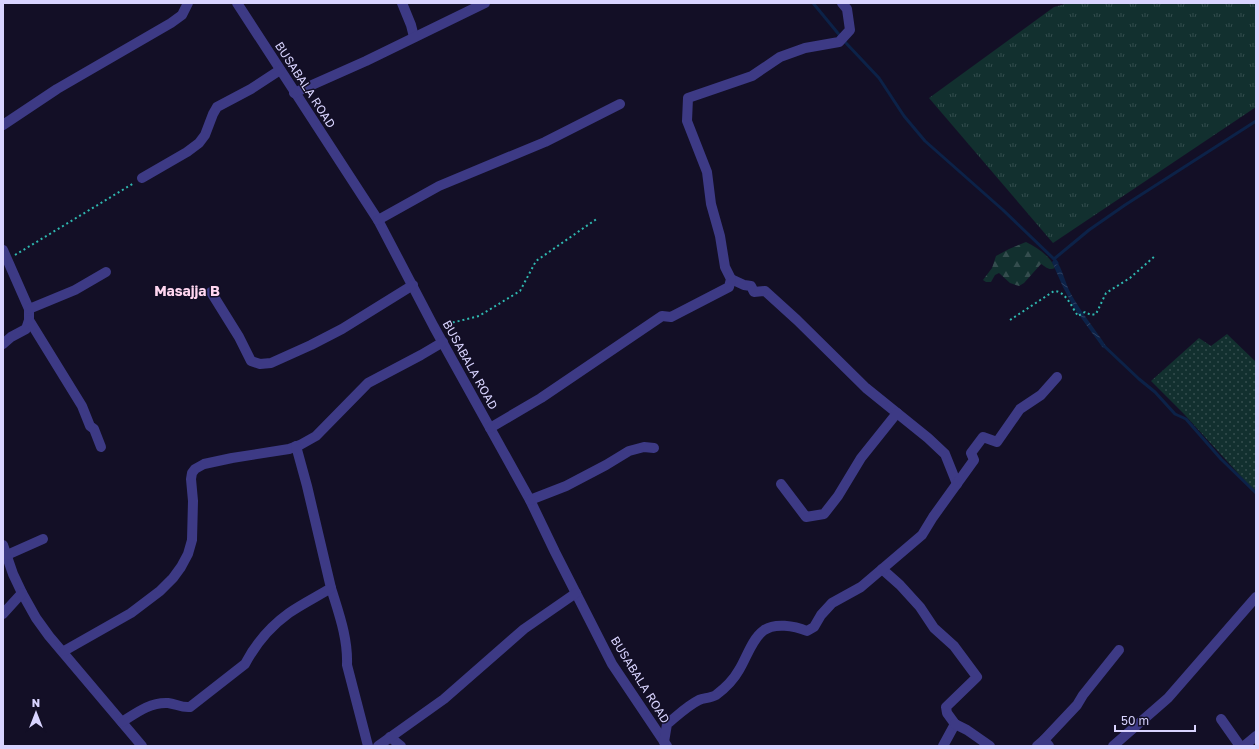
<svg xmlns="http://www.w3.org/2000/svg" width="1259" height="749" font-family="'Golos Text',sans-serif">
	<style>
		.grass { fill: url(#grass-tufts) }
		.forest { fill: url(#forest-firs) }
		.park { fill: url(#park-dots) }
		.water { fill: url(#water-waves) }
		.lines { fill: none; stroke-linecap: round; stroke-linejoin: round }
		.stream { stroke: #0c2248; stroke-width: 3 }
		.path { stroke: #2fb8b0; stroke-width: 2; stroke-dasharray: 2 3; stroke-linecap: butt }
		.minor { stroke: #3d3a85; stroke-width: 10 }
		.labels { text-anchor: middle; stroke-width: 3; stroke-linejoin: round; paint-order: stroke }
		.street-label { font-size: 12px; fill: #d9d4ff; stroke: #130f26 }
		.quarter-label { font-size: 14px; font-weight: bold; fill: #ffd6f0; stroke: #130f26 }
	</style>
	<defs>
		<pattern id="grass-tufts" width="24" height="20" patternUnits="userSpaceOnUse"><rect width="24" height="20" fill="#12302f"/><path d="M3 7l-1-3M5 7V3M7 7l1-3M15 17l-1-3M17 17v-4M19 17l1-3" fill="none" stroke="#344d4e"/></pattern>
		<pattern id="forest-firs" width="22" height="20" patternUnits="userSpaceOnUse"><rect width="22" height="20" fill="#12302f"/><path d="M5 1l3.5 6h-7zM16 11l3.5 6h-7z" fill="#344d4e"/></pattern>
		<pattern id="park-dots" width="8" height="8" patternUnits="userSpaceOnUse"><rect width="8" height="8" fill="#12302f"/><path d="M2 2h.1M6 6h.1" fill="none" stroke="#344d4e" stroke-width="1.8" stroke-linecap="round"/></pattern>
		<pattern id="water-waves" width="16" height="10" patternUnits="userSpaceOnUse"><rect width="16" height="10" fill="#0c2248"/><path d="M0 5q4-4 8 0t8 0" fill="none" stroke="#2f4163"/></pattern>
	</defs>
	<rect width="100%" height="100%" fill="#130f26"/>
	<path class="grass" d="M1069,3H1256V107L1053,243L929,98L1054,7Z"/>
	<path class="forest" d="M1026,242C1037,247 1051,257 1055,268C1049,271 1046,267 1041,264L1024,283L1019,286L1010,283L999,273L995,275L991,282H986L983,280L992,268L996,256L1009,249Z"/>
	<path class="park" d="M1227,334L1256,362V491L1247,483L1184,414L1151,381L1199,338L1211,346Z"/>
	<path class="water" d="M1054,260H1056C1063,270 1065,283 1071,294C1081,312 1095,329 1106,346L1103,348L1074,308L1063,287L1052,262Z"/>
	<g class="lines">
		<g class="stream">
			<path d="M813,3L846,43L879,78L904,116L925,141L1003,210L1054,259L1057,263"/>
			<path d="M1054,259L1089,230L1125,205L1256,121"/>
			<path d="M1102,344L1139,379L1155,392L1175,414L1186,419L1221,459L1256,493"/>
		</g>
		<g class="path">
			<path d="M15,255L134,183"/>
			<path d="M1010,320L1054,291C1066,291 1072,308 1078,316L1085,312L1091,315L1096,314L1106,293L1130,278L1155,256"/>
			<path d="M443,325L479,316L520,291L536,261L598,218"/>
		</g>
		<g class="minor">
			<path d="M237,3L378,220L434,327L530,500L555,552L612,664L667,746"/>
			<path d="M402,3L411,25L414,37"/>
			<path d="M294,93L366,61L485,3"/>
			<path d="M3,125L57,89L171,23L182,15L188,3"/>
			<path d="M142,178L187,152L199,143L205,135L213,114L217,107L251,89L280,70"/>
			<path d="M378,220L439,186L545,142L620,104"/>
			<path d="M3,250L29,309V320L26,329L11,337L3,344"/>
			<path d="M731,279L744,285L751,286L754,292L765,291L797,320L866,388L928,438L945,454L957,484"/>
			<path d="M211,292L239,337L251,361L260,364L271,363L311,345L342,329L413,285"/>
			<path d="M29,309L75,290L106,272"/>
			<path d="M29,320L82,406L90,426L94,429L101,447"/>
			<path d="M490,428L541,398L662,316L671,317L729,287L731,279L725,267L720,236L711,204L707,172L687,121L688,98L752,76L780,57L805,48L839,42L850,30L847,9L842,3"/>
			<path d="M781,484L806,517L824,514L838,496L861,458L897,413"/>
			<path d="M530,500L566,486L606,465L629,451L644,447L654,448"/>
			<path d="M3,545L13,574L22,593L36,618L49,636L142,746"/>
			<path d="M7,555L43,539"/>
			<path d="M882,569L900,585L920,607L934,628L954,646L977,677L946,707L947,713L955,724L943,746"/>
			<path d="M331,588C339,614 348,638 347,665L368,746"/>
			<path d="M3,614L22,593"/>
			<path d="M64,651L131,613L160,591L173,578L181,567L188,554L192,540L193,501L191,479L192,473L195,469L204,464L232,458L289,449L300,445L316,436L368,383L421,355L443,342"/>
			<path d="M1221,719L1240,746"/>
			<path d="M122,722C136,713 150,702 168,703C176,704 182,708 190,707L245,664C255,645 271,626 289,613C302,604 318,596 331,588L307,486L296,446"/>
			<path d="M955,724L967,730L990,746"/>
			<path d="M390,737L401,746"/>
			<path d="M1044,740L1077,705L1083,695L1119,650"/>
			<path d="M664,742L667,724C677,716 687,706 699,700C704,698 711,698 716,695C724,689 734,679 739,670C746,659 752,639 763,631C774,622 795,626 807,631L814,627L821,615L832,603L861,587L922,535L933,517L974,460L971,453L983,437L997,442L1020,409L1041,395L1057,377"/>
			<path d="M378,746L444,699L524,629L576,593"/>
			<path d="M1037,746L1044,740L1049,746"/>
			<path d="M1113,746L1168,698L1256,597"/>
			<path d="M1244,746L1256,736"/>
		</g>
	</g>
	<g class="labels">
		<g class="street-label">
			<text transform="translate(305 85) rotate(57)" y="4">BUSABALA ROAD</text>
			<text transform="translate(470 365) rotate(61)" y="4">BUSABALA ROAD</text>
			<text transform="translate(640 680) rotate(58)" y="4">BUSABALA ROAD</text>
		</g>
		<g class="quarter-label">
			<text x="187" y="296">Masajja B</text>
		</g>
	</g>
	<rect width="1259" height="749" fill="none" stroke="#d9d4ff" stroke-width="8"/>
	<g transform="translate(36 713)" stroke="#130f26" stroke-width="3" paint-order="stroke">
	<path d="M0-3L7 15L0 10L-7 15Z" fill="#d9d4ff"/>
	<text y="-6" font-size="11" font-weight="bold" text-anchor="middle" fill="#d9d4ff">N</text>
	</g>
	<path d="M1115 725v6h80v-6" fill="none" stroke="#d9d4ff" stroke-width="2"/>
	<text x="1121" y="725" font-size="12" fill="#d9d4ff" stroke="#130f26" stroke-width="3" paint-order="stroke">50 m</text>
</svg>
